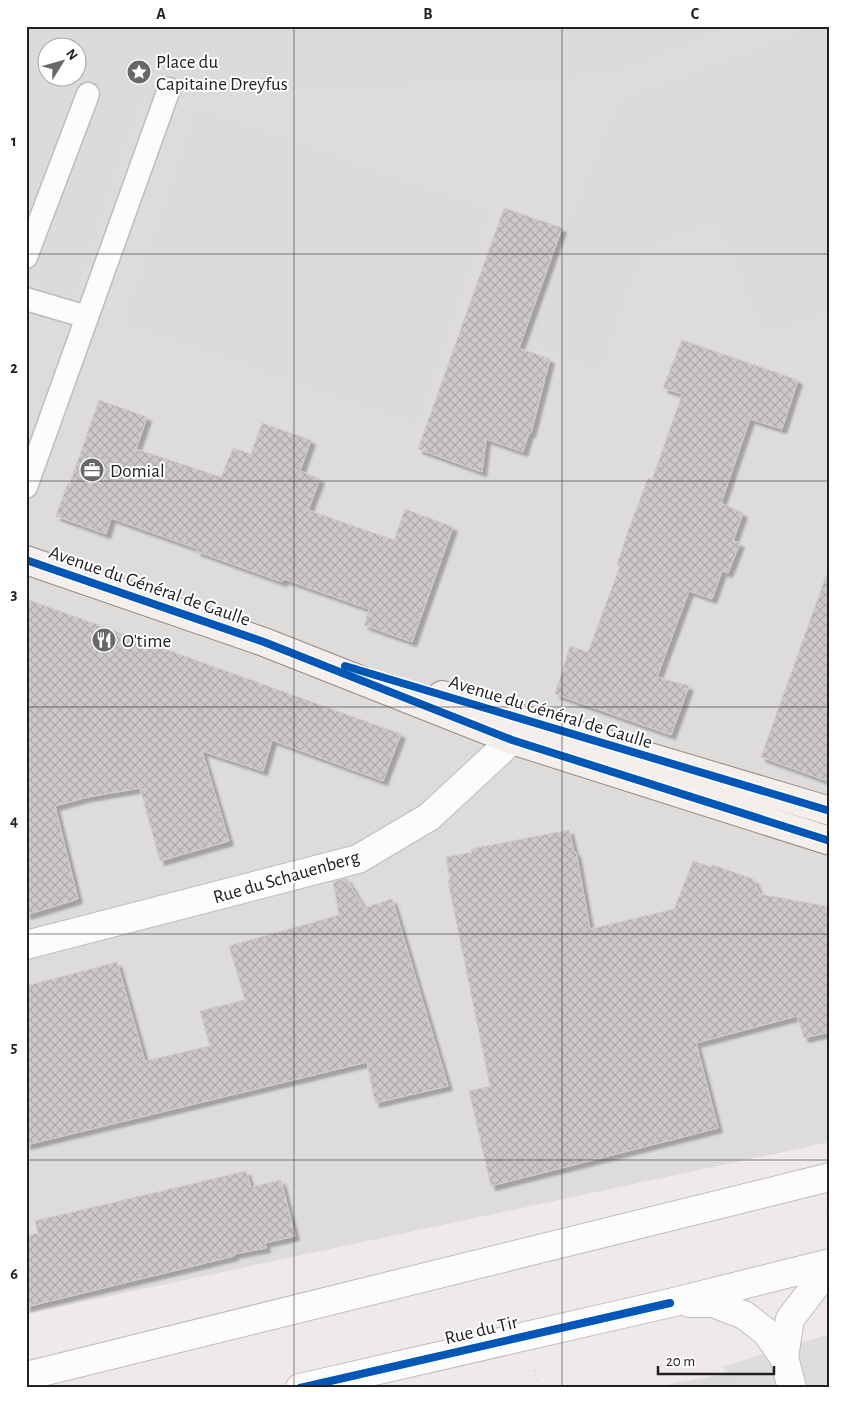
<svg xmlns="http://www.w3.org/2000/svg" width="856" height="1414" font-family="'Alegreya Sans',sans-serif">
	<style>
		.residential { fill: #dedbdb; fill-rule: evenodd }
		.parking { fill: #dddadb; fill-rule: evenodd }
		.pier { fill: #dedcdc }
		.building { fill: url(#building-cross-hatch); stroke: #d2cbcd; filter: url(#shadow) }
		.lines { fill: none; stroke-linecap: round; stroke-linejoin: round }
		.service-casing { stroke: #bfbcbd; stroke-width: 25 }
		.minor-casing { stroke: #bfbcbd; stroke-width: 30 }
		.secondary-casing { stroke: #9a8881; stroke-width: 30 }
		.path { stroke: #ecdbe5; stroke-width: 3; stroke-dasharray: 2.5 2.5; stroke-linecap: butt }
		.service { stroke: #fdfcfc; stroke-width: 22 }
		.minor { stroke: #fdfcfc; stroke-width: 28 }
		.secondary { stroke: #f4eeed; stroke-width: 28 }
		.cycleway-casing { stroke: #fff; stroke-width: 11 }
		.cycleway { stroke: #0057b8; stroke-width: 8 }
		.grid { fill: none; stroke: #212121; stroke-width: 1; stroke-opacity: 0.55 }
		.labels { text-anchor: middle; stroke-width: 4; stroke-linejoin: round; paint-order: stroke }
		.poi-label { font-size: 19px; fill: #212121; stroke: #fff; text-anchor: start }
		.street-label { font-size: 19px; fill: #212121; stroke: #fff }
		.neatline { fill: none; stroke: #212121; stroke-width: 2 }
		.grid-label { font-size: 16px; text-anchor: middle; font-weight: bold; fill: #212121 }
	</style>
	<defs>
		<pattern id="building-cross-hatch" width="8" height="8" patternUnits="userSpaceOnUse" patternTransform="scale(1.25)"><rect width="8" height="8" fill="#ccc7c8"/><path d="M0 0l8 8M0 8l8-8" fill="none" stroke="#afabac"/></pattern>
		<filter id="shadow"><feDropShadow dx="4.5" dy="4.5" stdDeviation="1" flood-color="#0004"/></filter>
	</defs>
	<rect width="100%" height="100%" fill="#efe9ea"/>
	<path class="residential" d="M26,26H830V1142L26,1314ZM48,48H78V78H48Z"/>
	<g class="parking">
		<path d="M26,26H733L612,76L199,96L140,107L74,296L26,280ZM48,48H78V78H48Z"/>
		<path d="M814,26H830V313L765,336L716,223L645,249L600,375L522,339L618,99Z"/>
		<path d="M197,107L490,209L419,425L122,324Z"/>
		<path d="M731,1373L830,1388H648Z"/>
	</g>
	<path class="pier" d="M830,1334V1388H740L735,1378L721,1367Z"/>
	<g class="building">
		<path d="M504,208L562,228L519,348L550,359L531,433H529L523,452L486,439L482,472L418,449Z"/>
		<path d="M682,340L798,380L782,429L750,419L721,503L743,513L733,541L740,543L728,573L722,571L712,599L689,591L657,677L689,686L671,735L555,694L570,646L588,652L620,566L617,565L627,534L648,478L652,480L682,394L663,388Z"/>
		<path d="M99,400L147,417L136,449L221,477L233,448L251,454L262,423L311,440L300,471L320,479L308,510L394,540L405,509L453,527L412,642L364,625L369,609L284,579L282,582L196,551L198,549L111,518L106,534L56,516L67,485L70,483Z"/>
		<path d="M826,576L830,577V782L761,757Z"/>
		<path d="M26,599L401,734L383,781L272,740L263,771L202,751L229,841L160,861L140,788L88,797L55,806L78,899L26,915Z"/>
		<path d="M569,830L574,852H576L590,929L674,909L693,861L712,867L713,865L753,879L760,894L830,907V1032L804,1038L797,1016L696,1043L718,1128L491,1186L469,1091L490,1086L448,881L450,880L446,857L472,852L471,849Z"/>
		<path d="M346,878L364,908L392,899L448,1086L375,1103L367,1062L26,1145V986L117,962L145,1061L210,1046L200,1011L245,1000L229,946L339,915L333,882Z"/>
		<path d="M246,1171L251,1187L281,1180L295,1236L265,1243L266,1248L234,1254V1256L26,1307V1236L38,1233L35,1221Z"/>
	</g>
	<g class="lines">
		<defs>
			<g id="service">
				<path d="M26,257L88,94"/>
				<path d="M26,299L87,317"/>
				<path d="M26,487L169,89"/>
			</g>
			<g id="minor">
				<path d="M26,945L358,859L429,817L512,740"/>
				<path d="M689,1303H713L744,1315L766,1332L784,1357L792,1388"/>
				<path d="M784,1357L790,1319L816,1285L830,1272"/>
				<path d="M26,1376L830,1177"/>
				<path d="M300,1388L670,1303L830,1263"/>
			</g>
			<g id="secondary">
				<path d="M26,560L264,642L512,740L830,841"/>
				<path d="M442,695L830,811"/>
			</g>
		</defs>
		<use href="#service" class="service-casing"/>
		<use href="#minor" class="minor-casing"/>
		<use href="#secondary" class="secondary-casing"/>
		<g class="path">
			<path d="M826,1212L830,1220"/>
			<path d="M534,1369L539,1388"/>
		</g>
		<use href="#service" class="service"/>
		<use href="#minor" class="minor"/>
		<use href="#secondary" class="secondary"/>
		<defs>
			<g id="cycleway">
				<path d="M26,560L264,642L512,740L830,841"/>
				<path d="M345,666L830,811"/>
				<path d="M300,1388L670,1303"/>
			</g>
		</defs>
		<use href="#cycleway" class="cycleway-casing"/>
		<use href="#cycleway" class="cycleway"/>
	</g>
	<path class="grid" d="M294,26V1388M562,26V1388M26,254H830M26,481H830M26,707H830M26,934H830M26,1160H830"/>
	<defs>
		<symbol id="sight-disc" viewBox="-11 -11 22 22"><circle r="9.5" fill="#696767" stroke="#fff"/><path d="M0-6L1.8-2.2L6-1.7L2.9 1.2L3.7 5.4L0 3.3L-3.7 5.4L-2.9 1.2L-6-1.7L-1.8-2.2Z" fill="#fff"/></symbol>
		<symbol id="office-disc" viewBox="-11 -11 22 22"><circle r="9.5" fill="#696767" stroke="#fff"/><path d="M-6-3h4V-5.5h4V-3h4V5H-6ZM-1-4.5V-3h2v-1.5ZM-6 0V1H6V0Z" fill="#fff"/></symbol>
		<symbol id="restaurant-disc" viewBox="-11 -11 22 22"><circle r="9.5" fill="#696767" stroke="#fff"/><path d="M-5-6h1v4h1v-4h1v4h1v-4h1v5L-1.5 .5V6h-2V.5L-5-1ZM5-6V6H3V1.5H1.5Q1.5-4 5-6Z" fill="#fff"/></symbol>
	</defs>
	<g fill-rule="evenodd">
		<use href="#sight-disc" x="125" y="58" width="28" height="28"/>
		<use href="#office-disc" x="78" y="456" width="28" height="28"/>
		<use href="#restaurant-disc" x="90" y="626" width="28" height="28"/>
	</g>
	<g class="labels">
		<g class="poi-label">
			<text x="156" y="68">Place du<tspan x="156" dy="22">Capitaine Dreyfus</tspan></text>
			<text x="110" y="477">Domial</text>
			<text x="122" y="647">O'time</text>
		</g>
		<g class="street-label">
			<text transform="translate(150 585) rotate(19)" y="7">Avenue du Général de Gaulle</text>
			<text transform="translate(551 711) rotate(17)" y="7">Avenue du Général de Gaulle</text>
			<text transform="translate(286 876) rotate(-16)" y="7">Rue du Schauenberg</text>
			<text transform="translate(481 1329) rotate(-13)" y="7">Rue du Tir</text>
		</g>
	</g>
	<rect width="856" height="1414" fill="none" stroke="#ffffff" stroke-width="55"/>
	<g transform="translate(62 62) rotate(53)"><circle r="24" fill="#ffffff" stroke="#a6a6a6"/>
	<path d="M0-4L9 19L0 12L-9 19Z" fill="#696767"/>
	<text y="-8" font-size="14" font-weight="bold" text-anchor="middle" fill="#212121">N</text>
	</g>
	<path d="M658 1366v8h116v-8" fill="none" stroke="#212121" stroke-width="2.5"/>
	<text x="666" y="1366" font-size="15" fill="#212121" stroke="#ffffff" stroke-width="4" paint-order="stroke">20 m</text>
	<rect x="28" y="28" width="800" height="1358" class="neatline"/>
	<g class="grid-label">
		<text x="161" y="19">A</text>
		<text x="428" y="19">B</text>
		<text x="695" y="19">C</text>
		<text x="14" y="146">1</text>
		<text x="14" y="373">2</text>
		<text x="14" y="599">3</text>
		<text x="14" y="826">4</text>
		<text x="14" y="1052">5</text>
		<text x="14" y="1279">6</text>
	</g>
</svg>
